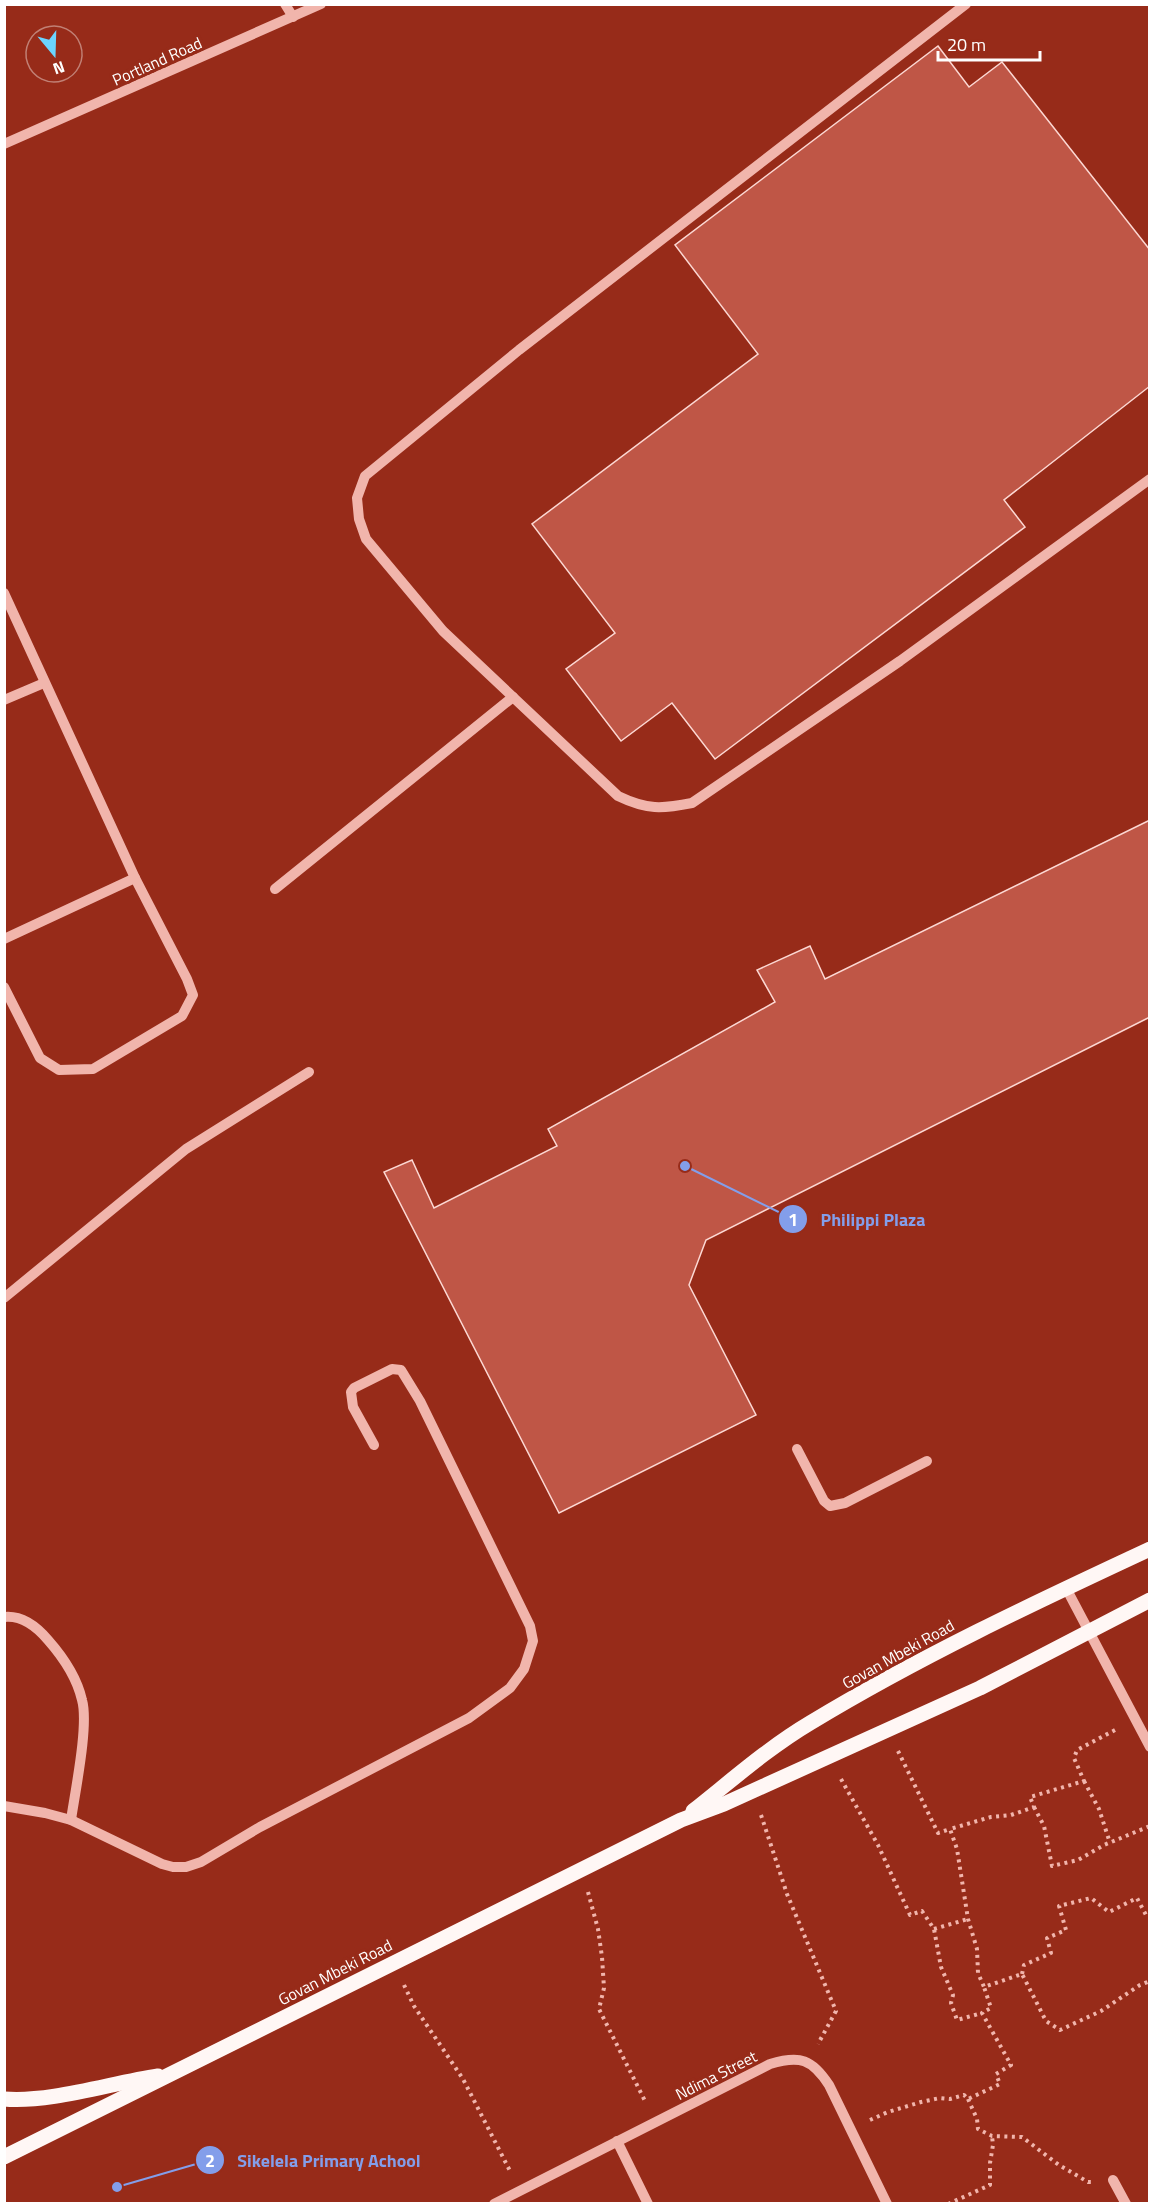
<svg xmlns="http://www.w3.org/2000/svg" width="1154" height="2208" font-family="'Titillium Web',sans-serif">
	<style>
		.building { fill: #bf5646; stroke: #fcd8d3; stroke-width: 1.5 }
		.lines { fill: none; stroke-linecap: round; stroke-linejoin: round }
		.path { stroke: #f1b5ac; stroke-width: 4; stroke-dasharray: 3 4.5; stroke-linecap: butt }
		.minor { stroke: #f1b5ac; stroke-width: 10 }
		.major { stroke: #fff7f5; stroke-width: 15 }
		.labels { text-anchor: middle; stroke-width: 6; stroke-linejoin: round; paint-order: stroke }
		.street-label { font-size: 16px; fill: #fff; stroke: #972b19 }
		.leader { fill: none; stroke: #839eea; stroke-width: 2 }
		.callout-dot { fill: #839eea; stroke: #972b19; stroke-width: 2 }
		.mark-label { font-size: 18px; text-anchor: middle; font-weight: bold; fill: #fff }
		.callout-label { font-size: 18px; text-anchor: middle; font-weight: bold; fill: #839eea; stroke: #972b19; stroke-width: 6; stroke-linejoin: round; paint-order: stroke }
	</style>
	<rect width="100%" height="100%" fill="#972b19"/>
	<g class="building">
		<path d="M938,46L969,87L1002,62L1150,250V386L1004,500L1025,527L715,759L672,703L621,741L566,669L615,633L532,524L758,354L675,245Z"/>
		<path d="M1150,820V1017L706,1240L689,1285L756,1415L559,1513L384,1172L412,1160L434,1208L557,1146L548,1129L775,1002L757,970L810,946L825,979Z"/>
	</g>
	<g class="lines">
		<g class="path">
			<path d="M1115,1730L1077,1750L1074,1758L1084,1781L1030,1797L1034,1807L1011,1815L991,1817L950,1829L957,1849L968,1919L977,1949L978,1973L984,1987L1022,1974L1046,2021L1060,2030L1101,2011L1140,1985L1150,1981"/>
			<path d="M898,1751L938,1833L950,1829"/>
			<path d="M841,1779L878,1845L910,1915L922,1911L934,1929L941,1967L953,1995L951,2003L957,2020L982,2013"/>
			<path d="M1084,1781L1099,1809L1110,1843"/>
			<path d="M1034,1807L1044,1826L1052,1866L1078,1860L1104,1845L1150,1826"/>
			<path d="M761,1815L787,1894L836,2011L818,2044"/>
			<path d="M588,1892L598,1929L602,1957L604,1988L599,2009L646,2103"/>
			<path d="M934,1929L968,1919"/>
			<path d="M1022,1974L1024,1965L1051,1953L1047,1938L1066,1930L1059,1906L1091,1898L1109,1912L1137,1898L1146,1915L1150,1914"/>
			<path d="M404,1985L414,2006L463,2079L510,2171"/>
			<path d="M968,2099L977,2119L978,2129L992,2136L1022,2137L1059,2165L1088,2182H1092"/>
			<path d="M870,2120L888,2112L921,2102L940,2098L950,2099L964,2095L968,2099L1000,2084L996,2074L1011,2065L982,2013L991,2008L984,1987"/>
			<path d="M948,2204L990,2185V2163L993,2145L992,2136"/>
		</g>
		<g class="minor">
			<path d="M285,4L293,17"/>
			<path d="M966,4L519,350L365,476L357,498L359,519L366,539L443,631L618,796C647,810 662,809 692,803L900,661L1150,479"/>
			<path d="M4,144L321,4"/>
			<path d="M4,593L135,878L187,979L193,995L182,1016L93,1069L59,1070L40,1058L4,987"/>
			<path d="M4,700L44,683"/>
			<path d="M275,889L513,697"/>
			<path d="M4,939L135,878"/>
			<path d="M4,1298L186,1149L309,1072"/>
			<path d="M797,1449L824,1501L830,1506L845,1503L927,1461"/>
			<path d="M1066,1588L1150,1747"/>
			<path d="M4,1617C22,1615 37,1627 48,1640C63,1657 77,1678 82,1700C89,1725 75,1792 71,1820"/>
			<path d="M4,1806L45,1813L71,1820L162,1864L173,1867H186L201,1862L260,1827L469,1718L510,1688L524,1669L533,1641L530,1626L420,1401L401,1370L392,1369L354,1388L351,1392L353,1407L374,1445"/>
			<path d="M617,2141L648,2204"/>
			<path d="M1113,2180L1126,2204"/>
			<path d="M494,2204L770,2064C800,2055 812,2059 829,2085L887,2204"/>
		</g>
		<g class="major">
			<path d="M693,1811C731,1781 768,1748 810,1723C919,1657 1034,1603 1150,1549"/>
			<path d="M4,2099C50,2103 111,2083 158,2076"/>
			<path d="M4,2157L681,1820L724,1804L980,1688L1150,1600"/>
		</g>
	</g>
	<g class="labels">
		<g class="street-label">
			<text transform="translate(157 61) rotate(-24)" y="6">Portland Road</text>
			<text transform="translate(898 1654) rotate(-29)" y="6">Govan Mbeki Road</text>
			<text transform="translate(335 1972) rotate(-27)" y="6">Govan Mbeki Road</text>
			<text transform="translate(716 2075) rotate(-27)" y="6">Ndima Street</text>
		</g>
	</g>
	<path class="leader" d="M685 1166L793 1219M117 2187L210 2160"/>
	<g class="callout-dot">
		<circle cx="685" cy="1166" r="6"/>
		<circle cx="117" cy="2187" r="6"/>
		<circle cx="793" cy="1219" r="15"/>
		<circle cx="210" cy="2160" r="15"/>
	</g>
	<g class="mark-label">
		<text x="793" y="1226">1</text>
		<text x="210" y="2167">2</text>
	</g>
	<g class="callout-label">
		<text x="873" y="1226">Philippi Plaza</text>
		<text x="329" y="2167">Sikelela Primary Achool</text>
	</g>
	<rect width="1154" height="2208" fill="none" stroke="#ffffff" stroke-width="12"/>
	<g transform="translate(54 54) rotate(161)"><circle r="28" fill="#972b19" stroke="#c18075" stroke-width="1.5"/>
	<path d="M0-4.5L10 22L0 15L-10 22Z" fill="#6bd4ff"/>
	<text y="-9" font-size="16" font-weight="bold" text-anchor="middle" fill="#ffffff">N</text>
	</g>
	<path d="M938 51v9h102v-9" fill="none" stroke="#ffffff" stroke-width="3"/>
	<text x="947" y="51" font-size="18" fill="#ffffff" stroke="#972b19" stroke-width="4.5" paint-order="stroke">20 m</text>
</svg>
